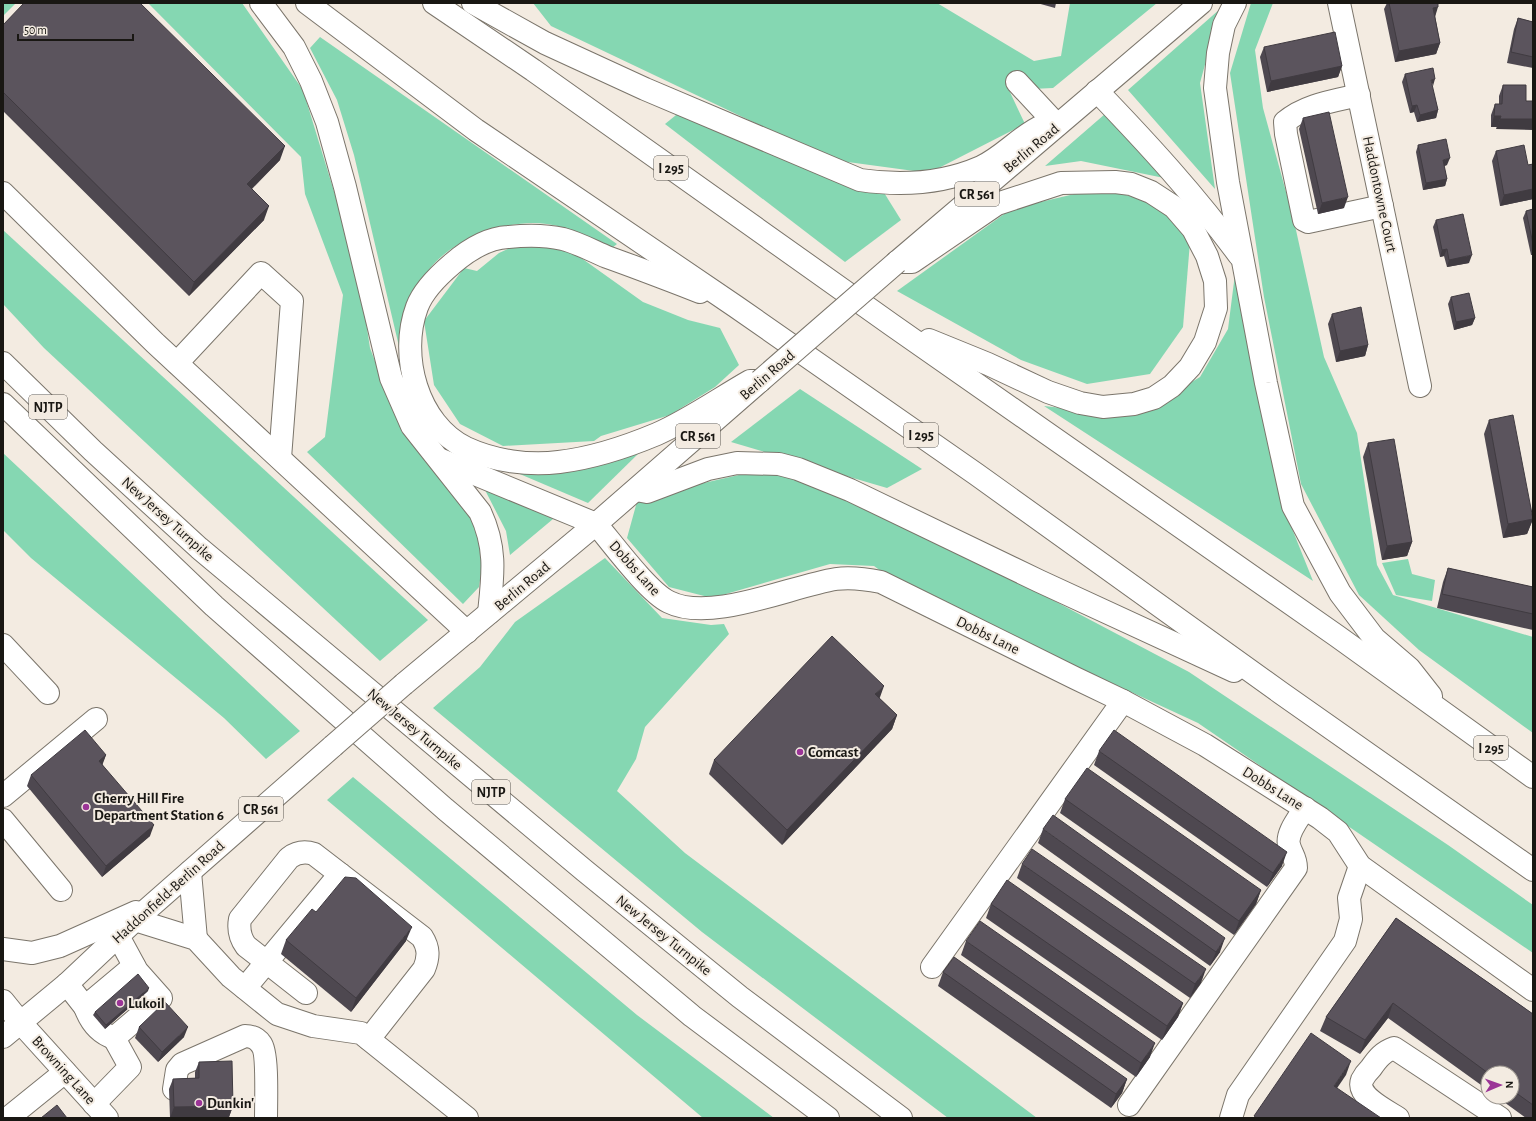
<svg xmlns="http://www.w3.org/2000/svg" width="1536" height="1121" font-family="'Alegreya Sans',sans-serif">
	<style>
		.green { fill: #85d7b2 }
		.lines { fill: none; stroke-linecap: round; stroke-linejoin: round }
		.minor-casing { stroke: #7b756b; stroke-width: 24 }
		.major-casing { stroke: #7b756b; stroke-width: 24 }
		.highway-casing { stroke: #7b756b; stroke-width: 24 }
		.minor { stroke: #fff; stroke-width: 22 }
		.major { stroke: #fff; stroke-width: 22 }
		.highway { stroke: #fff; stroke-width: 22 }
		.major-bridge-casing { stroke: #7b756b; stroke-width: 24; stroke-linecap: butt }
		.major-bridge { stroke: #fff; stroke-width: 22 }
		.wall { fill: #4e4850 }
		.shaded-wall { fill: #403b41 }
		.building { fill: #5b545d; stroke: #403b41 }
		.poi-dot { fill: #9b3497; stroke: #f3ebe1; stroke-width: 1.5 }
		.labels { text-anchor: middle; stroke-width: 4; stroke-linejoin: round; paint-order: stroke }
		.shield { fill: #f3ebe1; stroke: #5a5751; stroke-width: 1 }
		.shield-label { font-size: 14px; font-weight: bold; fill: #191713 }
		.street-label { font-size: 15px; fill: #191713; stroke: #f3ebe1 }
		.poi-label { font-size: 15px; font-weight: bold; fill: #191713; stroke: #f3ebe1; text-anchor: start }
	</style>
	<rect width="100%" height="100%" fill="#f3ebe1"/>
	<g class="green">
		<path d="M3,3H16L3,16Z"/>
		<path d="M148,3H242L303,90L358,270L370,348L402,432L472,516L483,561L479,587L463,604L307,452L325,437L343,295L305,194L301,157Z"/>
		<path d="M533,3H937L1034,61L1061,56L1070,3H1157L1053,88L1009,90L1025,124L929,173L833,160L551,26Z"/>
		<path d="M1251,3H1273L1255,50L1263,108L1294,221L1324,357L1357,433L1377,565L1393,595L1533,637V733L1419,650L1359,595L1301,484L1264,297L1230,73Z"/>
		<path d="M1220,9L1200,83L1215,189L1128,90Z"/>
		<path d="M320,37L617,244L612,248C591,239 570,227 547,224C504,217 434,244 419,288C416,296 416,307 414,315C411,334 408,353 405,372L354,155L337,100L310,48Z"/>
		<path d="M681,111L883,191L901,220L845,262L665,124Z"/>
		<path d="M1105,114L1169,179L1081,161L1045,166Z"/>
		<path d="M1100,188L1162,205L1190,242L1183,327L1150,374L1087,384L1021,360L897,291L1011,209Z"/>
		<path d="M3,230L428,620L380,661L44,348L3,304Z"/>
		<path d="M519,244L570,250L643,302L688,320L720,328L739,365L715,387L670,415L601,436L594,441L503,446L460,424L434,385L424,321L464,268L477,271L499,253Z"/>
		<path d="M1235,274L1287,516L1313,581L1044,406L1135,416L1200,377L1228,329Z"/>
		<path d="M800,389L922,469L887,488L731,442Z"/>
		<path d="M641,451L588,503L487,460Z"/>
		<path d="M3,453L300,731L266,759L224,718L31,558L3,530Z"/>
		<path d="M769,468L847,496L931,536L1189,672L1448,845L1533,905V953L1198,723L900,585L874,566L830,564L712,598L669,587L627,538L638,498Z"/>
		<path d="M485,490L559,514L510,555L506,531Z"/>
		<path d="M605,558L662,618L711,625L724,624L729,634L645,727L636,759L617,791L685,853L1037,1118H948L702,932L433,708L480,667L515,622Z"/>
		<path d="M1408,559L1412,574L1435,580L1432,601L1396,595L1382,563Z"/>
		<path d="M353,777L637,1015L774,1118H703L327,800Z"/>
	</g>
	<g class="lines">
		<defs>
			<g id="minor">
				<path d="M1339,3L1420,386"/>
				<path d="M1017,82L1057,125"/>
				<path d="M1359,95C1333,101 1305,105 1285,122L1286,134L1304,220L1308,222L1382,206"/>
				<path d="M3,193L155,343L467,632"/>
				<path d="M177,363L261,273L292,301L280,458"/>
				<path d="M596,524C613,544 648,592 669,602C711,623 791,586 836,579C851,577 866,579 881,582L1075,678L1123,701L1205,745L1320,818L1338,832L1360,866L1533,990"/>
				<path d="M3,645L48,693"/>
				<path d="M3,796L96,719"/>
				<path d="M3,820L61,890"/>
				<path d="M190,872L196,939"/>
				<path d="M135,920L196,939L231,977L277,1014L313,1026L361,1033L467,1118"/>
				<path d="M932,967L1123,701"/>
				<path d="M67,984L85,1007L134,966"/>
				<path d="M245,988L340,874"/>
				<path d="M306,993L246,946C240,938 238,930 240,919L289,858C297,852 305,851 314,854L422,937C429,948 429,957 424,969L369,1039"/>
				<path d="M85,1007C90,1021 99,1033 114,1038"/>
				<path d="M20,1022L107,1118"/>
				<path d="M174,1089L177,1070L182,1064L245,1036C251,1036 257,1038 261,1044C268,1052 266,1104 266,1118"/>
				<path d="M94,1104L130,1067L114,1038L161,998L137,971L118,936"/>
				<path d="M1129,1105L1296,868C1296,857 1291,854 1289,845C1286,833 1299,818 1305,808"/>
				<path d="M8,1118L65,1072"/>
				<path d="M1231,1118L1238,1095L1345,941L1351,919L1349,898L1360,866"/>
				<path d="M1398,1118C1387,1111 1356,1096 1362,1080C1364,1076 1368,1071 1371,1068C1378,1058 1383,1052 1394,1048L1500,1118"/>
			</g>
			<g id="major">
				<path d="M897,262L1201,3"/>
				<path d="M404,684L596,524L760,381"/>
				<path d="M3,949L32,953L60,946L136,912"/>
				<path d="M3,1001L20,1022"/>
				<path d="M3,1037L67,984L135,920L333,746"/>
			</g>
			<g id="highway">
				<path d="M261,3L294,47L311,81L327,122L345,187L391,378L412,426L480,512C497,548 493,575 489,613"/>
				<path d="M307,3L476,130L735,306L976,474L1281,693L1533,870"/>
				<path d="M434,3L533,70L892,325L1337,636L1533,777"/>
				<path d="M473,3L545,43L645,89L860,180C901,186 942,184 981,167C1003,157 1020,136 1042,126C1046,124 1053,125 1057,125"/>
				<path d="M1235,3L1224,25L1218,53L1215,88L1228,182L1266,383L1293,506L1340,593L1374,638L1409,668L1431,696"/>
				<path d="M1097,91C1148,144 1195,195 1239,255"/>
				<path d="M897,262H912L997,204L1061,183L1115,182L1131,184L1151,192L1174,207L1193,229L1207,256L1215,281L1216,308L1205,342L1190,367L1172,386L1154,398L1134,404L1103,407L1080,403L1048,392L988,364L929,340"/>
				<path d="M700,292C669,280 638,268 607,257C593,251 578,243 563,239C546,235 526,235 508,237C488,238 467,251 452,264C439,275 423,291 417,307C399,355 417,424 466,448C494,461 529,466 559,462C593,458 626,447 657,434C689,420 720,398 750,381H760"/>
				<path d="M3,363L93,451L199,548L585,871L740,997L901,1118"/>
				<path d="M3,404L214,606L445,809L692,1016L828,1118"/>
				<path d="M441,460L596,524"/>
				<path d="M636,490L647,492L708,469L737,463L779,464L798,469L850,490L1039,581L1234,671"/>
			</g>
		</defs>
		<use href="#minor" class="minor-casing"/>
		<use href="#major" class="major-casing"/>
		<use href="#highway" class="highway-casing"/>
		<use href="#minor" class="minor"/>
		<use href="#major" class="major"/>
		<use href="#highway" class="highway"/>
		<defs>
			<g id="major-bridge">
				<path d="M760,381L897,262"/>
				<path d="M333,746L404,684"/>
			</g>
		</defs>
		<use href="#major-bridge" class="major-bridge-casing"/>
		<use href="#major-bridge" class="major-bridge"/>
	</g>
	<g class="wall">
		<path d="M1037,3H1056L1055,8Z"/>
		<path d="M1387,3H1438L1435,16L1440,43L1436,54L1395,62L1384,9Z"/>
		<path d="M1518,18L1533,22V68L1507,63L1514,29Z"/>
		<path d="M3,25L280,160L252,189L264,220L189,296L3,111Z"/>
		<path d="M1264,47L1342,66L1338,77L1267,92L1260,57Z"/>
		<path d="M1405,74L1432,86L1438,110L1436,118L1417,122L1414,112L1410,113L1402,82Z"/>
		<path d="M1503,85H1526L1496,129L1497,127H1491V115L1495,104H1499V96Z"/>
		<path d="M1303,118L1344,208L1318,214L1299,129Z"/>
		<path d="M1418,145L1447,165L1444,166L1447,179L1445,186L1423,190L1416,152Z"/>
		<path d="M1496,151L1528,165L1533,164V199L1500,206L1492,161Z"/>
		<path d="M1533,209V255H1531L1523,218L1526,211Z"/>
		<path d="M1436,220L1469,263L1447,267L1444,256L1440,257L1433,227Z"/>
		<path d="M1451,297L1475,318L1472,325L1454,330L1448,304Z"/>
		<path d="M1332,314L1368,345L1365,356L1336,362L1328,324Z"/>
		<path d="M1489,420L1533,519L1527,534L1503,538L1484,434Z"/>
		<path d="M1368,443L1412,542L1407,556L1382,560L1363,457Z"/>
		<path d="M1448,568L1533,587V630L1437,608L1443,582Z"/>
		<path d="M879,698L897,715L892,729L782,845L709,774L714,760Z"/>
		<path d="M1099,751L1282,866L1267,887L1094,765Z"/>
		<path d="M106,755L102,764L150,836L102,877L27,786L31,775Z"/>
		<path d="M1065,799L1261,890L1256,904L1234,935L1060,813Z"/>
		<path d="M1043,829L1220,952L1210,966L1038,843Z"/>
		<path d="M1022,864L1201,983L1190,998L1017,878Z"/>
		<path d="M991,904L1183,1003L1178,1017L1162,1040L986,918Z"/>
		<path d="M316,912L406,941L351,1012L281,954L286,940Z"/>
		<path d="M1396,918L1533,1014V1118H1526L1497,1097H1512V1073H1488V1090L1388,1018L1360,1054L1320,1031L1326,1017Z"/>
		<path d="M966,941L1150,1057L1136,1077L961,955Z"/>
		<path d="M943,972L1127,1079L1122,1093L1111,1108L938,986Z"/>
		<path d="M148,991L105,1029L93,1015L95,1012Z"/>
		<path d="M139,1027L184,1037L158,1062L135,1038Z"/>
		<path d="M199,1062L233,1106L229,1117L170,1118L169,1089L173,1079L195,1078V1072Z"/>
	</g>
	<g class="shaded-wall">
		<path d="M1438,7L1435,17L1433,8Z"/>
		<path d="M1440,43L1436,54L1395,62L1399,51Z"/>
		<path d="M1342,66L1338,77L1267,92L1271,81Z"/>
		<path d="M1435,79L1433,86L1431,80Z"/>
		<path d="M1417,105L1414,112L1410,113L1412,106Z"/>
		<path d="M1438,110L1436,118L1417,122L1420,115Z"/>
		<path d="M1494,116H1501L1497,127H1491Z"/>
		<path d="M1500,119H1533V130L1496,129Z"/>
		<path d="M285,146L280,160L242,198L247,184Z"/>
		<path d="M1450,158L1447,165L1441,167L1443,160Z"/>
		<path d="M1447,179L1445,186L1423,190L1426,183Z"/>
		<path d="M1533,189V199L1500,206L1504,195Z"/>
		<path d="M1348,197L1344,208L1318,214L1322,203Z"/>
		<path d="M269,206L264,220L189,296L194,282Z"/>
		<path d="M1447,249L1444,256L1440,257L1442,250Z"/>
		<path d="M1472,255L1469,263L1447,267L1449,260Z"/>
		<path d="M1475,318L1472,325L1454,330L1456,322Z"/>
		<path d="M1368,345L1365,356L1336,362L1340,351Z"/>
		<path d="M1533,519L1527,534L1503,538L1508,524Z"/>
		<path d="M1412,542L1407,556L1382,560L1387,546Z"/>
		<path d="M884,686L879,700L875,694Z"/>
		<path d="M897,715L892,729L782,845L787,830Z"/>
		<path d="M106,755L102,766L99,761Z"/>
		<path d="M154,825L150,836L102,877L106,866Z"/>
		<path d="M1287,852L1282,866L1267,887L1273,873Z"/>
		<path d="M1261,890L1256,904L1234,935L1239,921Z"/>
		<path d="M412,927L406,941L351,1012L356,998Z"/>
		<path d="M1225,938L1220,952L1210,966L1216,952Z"/>
		<path d="M1206,969L1201,983L1190,998L1195,984Z"/>
		<path d="M149,988L148,991L105,1029L106,1025Z"/>
		<path d="M1183,1003L1178,1017L1162,1040L1167,1026Z"/>
		<path d="M1393,1003L1388,1018L1360,1054L1365,1040Z"/>
		<path d="M188,1027L184,1037L158,1062L162,1052Z"/>
		<path d="M1155,1043L1150,1057L1136,1077L1141,1063Z"/>
		<path d="M1351,1061L1346,1075L1329,1100L1334,1086Z"/>
		<path d="M1127,1079L1122,1093L1111,1108L1116,1094Z"/>
		<path d="M233,1106L229,1117L170,1118L174,1107Z"/>
	</g>
	<g class="building">
		<path d="M24,3H140L285,146L247,184L269,206L194,282L3,92V25Z"/>
		<path d="M1389,3H1438V7L1433,8L1440,43L1399,51Z"/>
		<path d="M1518,18L1533,22V57L1511,52Z"/>
		<path d="M1335,32L1342,66L1271,81L1264,47Z"/>
		<path d="M1433,68L1435,79L1431,80L1438,110L1420,115L1417,105L1412,106L1405,74Z"/>
		<path d="M1503,85H1526V101H1533V119H1500L1501,116H1494L1495,104H1502Z"/>
		<path d="M1329,112L1348,197L1322,203L1303,118Z"/>
		<path d="M1446,139L1450,158L1443,160L1447,179L1426,183L1418,145Z"/>
		<path d="M1524,145L1528,165L1533,164V189L1504,195L1496,151Z"/>
		<path d="M1533,209V244L1526,211Z"/>
		<path d="M1463,214L1472,255L1449,260L1447,249L1442,250L1436,220Z"/>
		<path d="M1469,293L1475,318L1456,322L1451,297Z"/>
		<path d="M1361,307L1368,345L1340,351L1332,314Z"/>
		<path d="M1513,415L1533,519L1508,524L1489,420Z"/>
		<path d="M1394,439L1412,542L1387,546L1368,443Z"/>
		<path d="M1448,568L1533,587V614L1442,594Z"/>
		<path d="M832,636L884,686L875,694L897,715L787,830L714,760Z"/>
		<path d="M85,730L106,755L99,761L154,825L106,866L31,775Z"/>
		<path d="M1114,730L1287,852L1273,873L1099,751Z"/>
		<path d="M1087,768L1261,890L1239,921L1065,799Z"/>
		<path d="M1053,815L1225,938L1216,952L1043,829Z"/>
		<path d="M1032,849L1206,969L1195,984L1022,864Z"/>
		<path d="M345,877L356,878L412,927L356,998L286,940L312,909L316,912Z"/>
		<path d="M1007,880L1183,1003L1167,1026L991,904Z"/>
		<path d="M1396,918L1533,1014V1105L1512,1090V1073H1488L1393,1003L1365,1040L1326,1017Z"/>
		<path d="M980,921L1155,1043L1141,1063L966,941Z"/>
		<path d="M954,957L1127,1079L1116,1094L943,972Z"/>
		<path d="M138,974L149,988L106,1025L95,1012Z"/>
		<path d="M165,1002L188,1027L162,1052L139,1027Z"/>
		<path d="M1311,1033L1351,1061L1334,1086L1381,1118H1257L1254,1116Z"/>
		<path d="M232,1061L233,1106L174,1107L173,1079L199,1078V1062Z"/>
		<path d="M57,1105L67,1118H41Z"/>
	</g>
	<g class="poi-dot">
		<circle cx="800" cy="752" r="4"/>
		<circle cx="86" cy="807" r="4"/>
		<circle cx="120" cy="1003" r="4"/>
		<circle cx="199" cy="1103" r="4"/>
	</g>
	<g class="labels">
		<g class="shield">
			<rect x="654" y="156" width="34" height="24" rx="3"/>
			<rect x="955" y="182" width="44" height="24" rx="3"/>
			<rect x="29" y="395" width="38" height="24" rx="3"/>
			<rect x="904" y="423" width="34" height="24" rx="3"/>
			<rect x="676" y="424" width="44" height="24" rx="3"/>
			<rect x="1474" y="736" width="34" height="24" rx="3"/>
			<rect x="472" y="780" width="38" height="24" rx="3"/>
			<rect x="239" y="797" width="44" height="24" rx="3"/>
		</g>
		<g class="shield-label">
			<text x="671" y="173">I 295</text>
			<text x="977" y="199">CR 561</text>
			<text x="48" y="412">NJTP</text>
			<text x="921" y="440">I 295</text>
			<text x="698" y="441">CR 561</text>
			<text x="1491" y="753">I 295</text>
			<text x="491" y="797">NJTP</text>
			<text x="261" y="814">CR 561</text>
		</g>
		<g class="street-label">
			<text transform="translate(1031 148) rotate(-40)" y="5">Berlin Road</text>
			<text transform="translate(1380 194) rotate(78)" y="5">Haddontowne Court</text>
			<text transform="translate(767 375) rotate(-41)" y="5">Berlin Road</text>
			<text transform="translate(168 519) rotate(42)" y="5">New Jersey Turnpike</text>
			<text transform="translate(635 568) rotate(48)" y="5">Dobbs Lane</text>
			<text transform="translate(522 586) rotate(-40)" y="5">Berlin Road</text>
			<text transform="translate(988 635) rotate(26)" y="5">Dobbs Lane</text>
			<text transform="translate(415 729) rotate(40)" y="5">New Jersey Turnpike</text>
			<text transform="translate(1273 788) rotate(32)" y="5">Dobbs Lane</text>
			<text transform="translate(168 892) rotate(-42)" y="5">Haddonfield-Berlin Road</text>
			<text transform="translate(664 935) rotate(39)" y="5">New Jersey Turnpike</text>
			<text transform="translate(64 1070) rotate(48)" y="5">Browning Lane</text>
		</g>
		<g class="poi-label">
			<text x="808" y="757">Comcast</text>
			<text x="94" y="803">Cherry Hill Fire<tspan x="94" dy="17">Department Station 6</tspan></text>
			<text x="128" y="1008">Lukoil</text>
			<text x="207" y="1108">Dunkin'</text>
		</g>
	</g>
	<rect width="1536" height="1121" fill="none" stroke="#191713" stroke-width="8"/>
	<g transform="translate(1500 1085) rotate(88)"><circle r="19" fill="#f3ebe1" stroke="#9c968f"/>
	<path d="M0-3L7 15L0 10L-7 15Z" fill="#9b3497"/>
	<text y="-6" font-size="11" font-weight="bold" text-anchor="middle" fill="#191713">N</text>
	</g>
	<path d="M18 34v6h115v-6" fill="none" stroke="#191713" stroke-width="2"/>
	<text x="24" y="34" font-size="12" fill="#191713" stroke="#f3ebe1" stroke-width="3" paint-order="stroke">50 m</text>
</svg>
